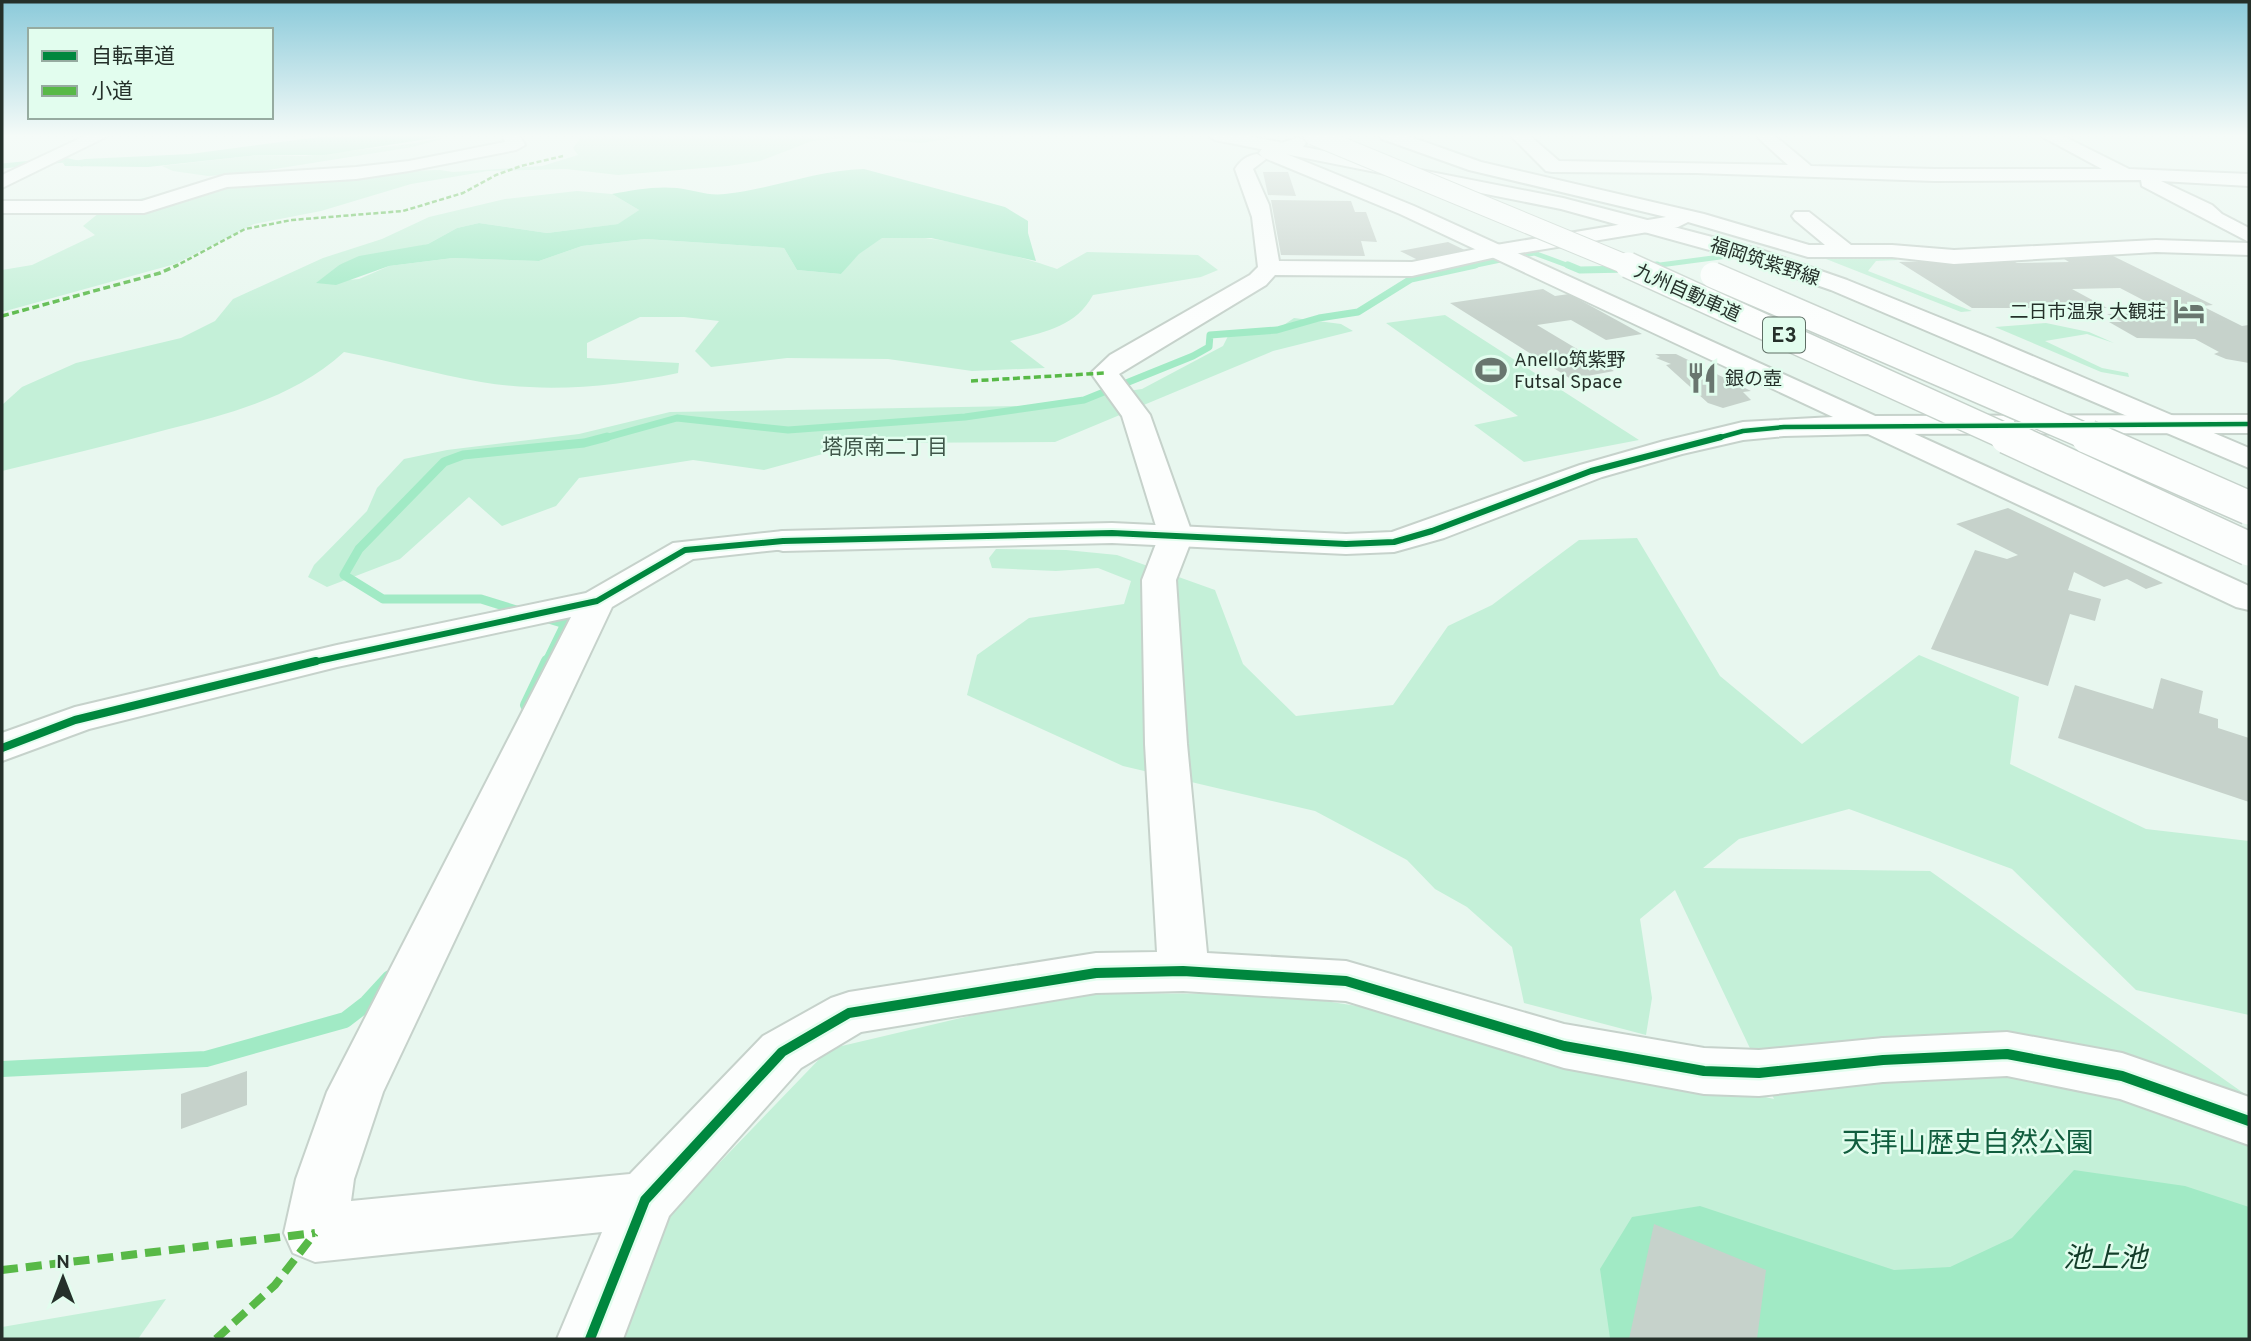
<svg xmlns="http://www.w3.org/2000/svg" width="2251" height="1341" font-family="Overpass,'Noto Sans JP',sans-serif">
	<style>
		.green { fill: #c4f0d8 }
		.water { fill: #a1eac5 }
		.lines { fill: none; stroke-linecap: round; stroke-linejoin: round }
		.stream-far4 { stroke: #a1eac5; stroke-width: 5 }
		.stream-far3 { stroke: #a1eac5; stroke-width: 7 }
		.stream-far2 { stroke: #a1eac5; stroke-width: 9 }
		.stream-far1 { stroke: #a1eac5; stroke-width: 12 }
		.stream { stroke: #a1eac5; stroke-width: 16 }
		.building { fill: #c6d2cb }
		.street-casing { stroke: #c6d2cb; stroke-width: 4 }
		.secondary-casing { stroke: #c6d2cb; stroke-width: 4 }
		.primary-casing { stroke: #c6d2cb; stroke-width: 4 }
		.street { fill: #fcfefd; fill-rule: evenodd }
		.secondary { fill: #fcfefd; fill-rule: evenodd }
		.primary { fill: #fcfefd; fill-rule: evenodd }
		.highway-bridge-far2-casing { stroke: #c6d2cb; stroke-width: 21; stroke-linecap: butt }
		.highway-bridge-far1-casing { stroke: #c6d2cb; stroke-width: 28; stroke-linecap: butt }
		.highway-bridge-casing { stroke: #c6d2cb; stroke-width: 36; stroke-linecap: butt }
		.highway-bridge-far2 { stroke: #fcfefd; stroke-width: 19 }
		.highway-bridge-far1 { stroke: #fcfefd; stroke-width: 25 }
		.highway-bridge { stroke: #fcfefd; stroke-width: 33 }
		.quiet-far2 { stroke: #58b947; stroke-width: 2.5; stroke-dasharray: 5 2.5; stroke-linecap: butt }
		.quiet-far1 { stroke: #58b947; stroke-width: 3.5; stroke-dasharray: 7 3.5; stroke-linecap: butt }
		.quiet { stroke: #58b947; stroke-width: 8; stroke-dasharray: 16 8; stroke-linecap: butt }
		.cycleway-far3-casing { stroke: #e2fdee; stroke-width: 7 }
		.cycleway-far2-casing { stroke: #e2fdee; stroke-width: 10 }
		.cycleway-far1-casing { stroke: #e2fdee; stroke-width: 12 }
		.cycleway-casing { stroke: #e2fdee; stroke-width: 15 }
		.cycleway-far3 { stroke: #00873e; stroke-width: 4.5 }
		.cycleway-far2 { stroke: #00873e; stroke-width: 6 }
		.cycleway-far1 { stroke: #00873e; stroke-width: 8 }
		.cycleway { stroke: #00873e; stroke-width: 10 }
		.labels { text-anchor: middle; stroke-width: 5; stroke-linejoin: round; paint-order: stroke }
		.far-street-label { font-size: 19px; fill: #25302a; stroke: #e2fdee }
		.far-poi-label { font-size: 19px; fill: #25302a; stroke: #e2fdee; text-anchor: start }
		.shield { fill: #e2fdee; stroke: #5e6e65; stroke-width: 2 }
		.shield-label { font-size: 21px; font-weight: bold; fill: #25302a }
		.far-neighbourhood-label { font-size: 21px; fill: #40574a; stroke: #e2fdee }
		.near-park-label { font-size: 28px; fill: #115d3e; stroke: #e2fdee }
		.near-water-label { font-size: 28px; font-style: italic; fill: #133e2a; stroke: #e2fdee }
	</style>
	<rect width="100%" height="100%" fill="#e8f7ef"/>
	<g class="green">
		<path d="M573,135H976L921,143L855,137L812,141L760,161L728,166L618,175L566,169L488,171L411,184L321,211L254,224L175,264L2,312V270L32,265L95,235L83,226L110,204L229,183L366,172L440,170L453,172L542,166L578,155L573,148L580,139Z"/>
		<path d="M452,136L413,147L250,173L208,176L173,171L162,166L258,155L305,156L409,144Z"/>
		<path d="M577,191L612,194L639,210L619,224L547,233L479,223L457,228L428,244L339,265L317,283L359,279L389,266L453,258L539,261L582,246L645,239L784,248L797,270L841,274C851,262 866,243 881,238C909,228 1027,257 1057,269L1087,252L1198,255L1218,270L1201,277L1093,295C1075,328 1043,332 1010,341L1045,368L972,371L888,359L787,358L711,367L695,351L719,321L684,317H640L587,343V358L679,363L678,373C614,387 546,393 481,382C435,374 390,361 344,352C295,397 231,413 169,429C114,444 58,457 2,471V405L22,387L76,363L181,338L215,321L233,299L323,258L382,239L429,217L505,199Z"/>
		<path d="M1821,257L1894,258L1898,260L1876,261L1868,271L1972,311L1961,312Z"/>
		<path d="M1445,315L1639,440L1524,462L1474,425L1518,416L1386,323Z"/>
		<path d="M1294,318L1341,324L1353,331L1273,351L1055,442L863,443L764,470L693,460L579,478L556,506L502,526L469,497L400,559L327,587L308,577L314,565L367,511L377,488L404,459L447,450L579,434L670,412L1022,406L1142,389L1223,346L1228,336L1272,333Z"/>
		<path d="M2046,323L2089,332L2114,343L2087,334L2045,341L2102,368L2128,373L2129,377L2101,372L1995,327Z"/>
		<path d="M1637,538L1720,676L1802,744L1919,655L2019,697L2010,764L2146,829L2249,841V1015L2136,990L2012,869L1849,809L1739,839L1703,868L1930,871L2249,1097V1339H610L647,1238L829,1049L1067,993L1280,994L1402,1013L1774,1099L1675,890L1640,919L1652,998L1646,1035L1524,1003L1512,947L1467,907L1435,889L1407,860L1315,811L1123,766L967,695L977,655L1029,618L1124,604L1131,581L1098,568L1056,571L992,568L989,558L996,549L1066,550L1117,555L1215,590L1243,664L1296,716L1393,705L1448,626L1492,605L1579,540Z"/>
		<path d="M166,1299L138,1339H2V1327Z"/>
	</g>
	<g class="water">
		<path d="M453,135L324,155H258L148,167L65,166L63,163L85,159L190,154L318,137Z"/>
		<path d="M864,169L1005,207L1028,221V233L1036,261L931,238H882L859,254L841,274L797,270L784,248L645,239L582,246L539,261L453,258L389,266L336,285L316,283L339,265L359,256L428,244L457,228L479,223L547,233L618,224L639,210L612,194C633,190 655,186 677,188C694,190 707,196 725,194C772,189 817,170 864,169Z"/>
		<path d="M2074,1170L2185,1186L2249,1207V1339L1610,1338L1600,1269L1632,1217L1700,1206L1894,1270L1950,1267L2012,1238Z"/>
	</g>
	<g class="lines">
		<g class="stream-far4">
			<path d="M2,166L64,160L82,164"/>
			<path d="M1467,267L1534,253L1572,267"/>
			<path d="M1645,267L1735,255"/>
		</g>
		<g class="stream-far3">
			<path d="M1568,265L1580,270L1629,269"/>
			<path d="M1645,267L1657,265"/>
			<path d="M601,439L677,418L788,430L965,417L1084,400L1193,356L1209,347L1210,335L1277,330L1319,318L1358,312L1411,279L1475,265"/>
		</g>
		<g class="stream-far2">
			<path d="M523,612L481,599H383L344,575L359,549L444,462L463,455L584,443L607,437"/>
			<path d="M542,617L565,624L546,663"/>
		</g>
		<path class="stream-far1" d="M526,705L547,661"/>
		<path class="stream" d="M2,1069L206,1059L345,1020L367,1003L390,978"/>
	</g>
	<g class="building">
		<path d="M1263,172H1288L1296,196L1268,195Z"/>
		<path d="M1271,200L1351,201L1355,212H1366L1377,242L1361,241L1365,256L1281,255Z"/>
		<path d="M1448,242L1471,253L1422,262L1400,251Z"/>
		<path d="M2113,256L2213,305L2202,306L2242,326L2249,325V363L2226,359L2214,354L2219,352L2195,339L2137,338L2109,322H2122L2107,314L2168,313L2120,288L2072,289L2107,308H1972L1899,262L2011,260L2017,263L2069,262L2061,257Z"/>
		<path d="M1543,289L1555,296L1569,294L1642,334L1606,340L1571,320L1537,325L1614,371L1571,379L1450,303Z"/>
		<path d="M1655,354H1676L1751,391L1743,392L1751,400L1723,408L1708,403L1666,365L1671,364L1656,358L1660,357Z"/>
		<path d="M2008,508L2163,583L2146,589L2127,579L2104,587L2074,572L2068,590L2101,599L2095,621L2070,614L2048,686L1931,649L1975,550L2007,559L2018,555L1956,524Z"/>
		<path d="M2161,678L2203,691L2199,713L2218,719V728L2249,738V802L2058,738L2075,685L2153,709Z"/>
		<path d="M247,1071V1105L181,1129V1094Z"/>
		<path d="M1654,1224L1766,1270L1757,1339H1629Z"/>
	</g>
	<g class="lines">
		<defs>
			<g id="street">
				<path d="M87,135H110L2,188V175Z"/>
				<path d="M502,135H519L525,145L516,150L409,171L356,179L227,187L144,213H2V201H142L225,175L356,167L409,161L505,142Z"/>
				<path d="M1380,135H1405L1481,162L1704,214L1809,245H1825L1795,220L1792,216L1795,212H1809L1851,245H1892L1954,250L2156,240L2249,243V255L2156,252L1954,264L1892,257H1808L1688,222L1678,227L1496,257L1412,276L1275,275L1266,285L1119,374L1150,415L1193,536L1176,580L1187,744L1207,953L1346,961L1564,1024L1704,1048L1759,1050L1883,1038L1902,1044L1910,1060L1902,1076L1883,1082L1759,1096L1704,1094L1564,1068L1346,1001L1183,991L1096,993L861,1032L801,1068L669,1216L623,1339H557L602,1232L315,1262L293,1253L284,1233L296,1179L327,1092L571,617L337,667L89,729L2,761V733L75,707L337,645L586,593L673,543L783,531L795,534L800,541L795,548L693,559L612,607L383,1092L354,1179L351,1201L630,1174L763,1036L831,998L849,992L1096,953L1157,952L1145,744L1142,580L1159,536L1122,416L1091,373L1110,355L1250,275L1258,267L1252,217L1235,169C1241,160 1246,156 1257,154L1266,159L1253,169L1269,205L1279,261L1412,262L1496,245L1666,217L1469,170L1382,139Z"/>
				<path d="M1510,135H1529L1559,161L1788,165L1755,135H1774L1811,166L1935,169H2102L2039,135H2061L2129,169L2249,174V186L2161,181L2212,205L2222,214L2249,228V242L2142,186L2141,180L1935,181L1696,173L1552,172L1546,171Z"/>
				<path d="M2249,415V433L1876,434L1866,431L1862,425L1866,419L1876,416Z"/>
			</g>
			<g id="secondary">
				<path d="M1297,138L1303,139L1306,143L1303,147L1284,153L1414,206L2249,586V610L2236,607L1868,434L1784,436L1743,440L1682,454L1602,477L1444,538L1394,552L1346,554L1112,543L783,551L771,548L766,541L771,534L783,531L1112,523L1346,534L1392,532L1580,465L1664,441L1743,422L1833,417L1400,214L1262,157L1259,153L1262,149Z"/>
				<path d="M2007,1032L2122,1053L2249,1097V1145L2120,1099L2007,1076L1883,1082L1864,1076L1856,1060L1864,1044L1883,1038Z"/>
			</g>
			<path id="primary" d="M1207,135H1243L1563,198L1758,249L1847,280L1990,338L2249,448V468L1831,290L1742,259L1561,209L1215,140Z"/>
		</defs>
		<use href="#street" class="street-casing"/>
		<use href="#secondary" class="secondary-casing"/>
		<use href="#primary" class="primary-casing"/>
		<use href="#street" class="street"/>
		<use href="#secondary" class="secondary"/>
		<use href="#primary" class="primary"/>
		<defs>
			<path id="highway-bridge-far2" d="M1313,135L1632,267"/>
			<g id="highway-bridge-far1">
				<path d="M1628,265L2011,439"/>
				<path d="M1713,275L2092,439"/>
			</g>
			<g id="highway-bridge">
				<path d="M2007,437L2249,549"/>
				<path d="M2088,437L2249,508"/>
			</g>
		</defs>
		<use href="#highway-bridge-far2" class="highway-bridge-far2-casing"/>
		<use href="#highway-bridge-far1" class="highway-bridge-far1-casing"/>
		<use href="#highway-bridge" class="highway-bridge-casing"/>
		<use href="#highway-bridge-far2" class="highway-bridge-far2"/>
		<use href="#highway-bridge-far1" class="highway-bridge-far1"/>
		<use href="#highway-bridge" class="highway-bridge"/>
		<path class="quiet-far2" d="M174,267L245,229L292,220L403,211L463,193L496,175L521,166L563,156"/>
		<g class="quiet-far1">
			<path d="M2,316L160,273L178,265"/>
			<path d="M971,381L1104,373"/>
		</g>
		<g class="quiet">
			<path d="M2,1270L315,1233"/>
			<path d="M216,1339L275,1285L315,1233"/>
		</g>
		<defs>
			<path id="cycleway-far3" d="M1714,439L1743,431L1784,427L2249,424"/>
			<path id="cycleway-far2" d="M309,663L597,601L685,550L783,541L1112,533L1346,544L1394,542L1432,531L1591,471L1721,437"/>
			<path id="cycleway-far1" d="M2,748L75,720L316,661"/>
			<path id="cycleway" d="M590,1339L645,1200L782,1052L849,1013L1096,973L1183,971L1346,981L1564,1046L1704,1071L1759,1073L1883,1060L2007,1054L2122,1076L2249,1121"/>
		</defs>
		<use href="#cycleway-far3" class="cycleway-far3-casing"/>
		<use href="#cycleway-far2" class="cycleway-far2-casing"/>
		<use href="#cycleway-far1" class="cycleway-far1-casing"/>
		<use href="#cycleway" class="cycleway-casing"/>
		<use href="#cycleway-far3" class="cycleway-far3"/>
		<use href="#cycleway-far2" class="cycleway-far2"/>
		<use href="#cycleway-far1" class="cycleway-far1"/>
		<use href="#cycleway" class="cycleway"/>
	</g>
	<linearGradient id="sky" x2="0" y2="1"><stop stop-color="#8bcada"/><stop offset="0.42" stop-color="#f5fbf8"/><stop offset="1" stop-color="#f5fbf8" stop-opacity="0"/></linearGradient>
	<rect width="2251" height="323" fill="url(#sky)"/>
	<defs>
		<symbol id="hotel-bare" viewBox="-9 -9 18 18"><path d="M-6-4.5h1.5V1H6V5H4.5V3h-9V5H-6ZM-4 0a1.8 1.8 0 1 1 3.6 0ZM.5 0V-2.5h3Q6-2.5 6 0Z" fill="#69766f" stroke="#e2fdee" stroke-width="2.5" paint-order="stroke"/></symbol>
		<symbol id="stadium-bare" viewBox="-9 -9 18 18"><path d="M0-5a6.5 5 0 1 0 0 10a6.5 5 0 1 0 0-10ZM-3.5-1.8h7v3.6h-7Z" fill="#69766f" stroke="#e2fdee" stroke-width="2.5" paint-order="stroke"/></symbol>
		<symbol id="restaurant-bare" viewBox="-9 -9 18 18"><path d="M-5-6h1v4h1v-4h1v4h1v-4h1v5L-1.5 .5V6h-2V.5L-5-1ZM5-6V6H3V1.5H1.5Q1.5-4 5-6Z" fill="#69766f" stroke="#e2fdee" stroke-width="2.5" paint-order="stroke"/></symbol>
	</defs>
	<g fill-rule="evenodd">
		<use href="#hotel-bare" x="2167" y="289" width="44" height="44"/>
		<use href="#stadium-bare" x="1469" y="348" width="44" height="44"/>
		<use href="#restaurant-bare" x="1680" y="356" width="44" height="44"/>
	</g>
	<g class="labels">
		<g class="far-street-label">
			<text transform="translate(1765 261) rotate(18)" y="7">福岡筑紫野線</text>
			<text transform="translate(1688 292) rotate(24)" y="7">九州自動車道</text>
		</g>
		<g class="far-poi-label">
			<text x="2166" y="318" text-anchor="end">二日市温泉 大観荘</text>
			<text x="1514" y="366">Anello筑紫野<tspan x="1514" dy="22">Futsal Space</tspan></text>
			<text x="1725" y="385">銀の壺</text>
		</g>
		<rect class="shield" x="1763" y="317.5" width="42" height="35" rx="5"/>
		<g class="shield-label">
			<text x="1784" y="342">E3</text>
		</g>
		<g class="far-neighbourhood-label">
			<text x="885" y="454">塔原南二丁目</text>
		</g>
		<g class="near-park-label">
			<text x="1968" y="1152">天拝山歴史自然公園</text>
		</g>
		<g class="near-water-label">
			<text x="2105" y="1267">池上池</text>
		</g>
	</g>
	<rect width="2251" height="1341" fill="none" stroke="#25302a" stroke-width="7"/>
	<rect x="28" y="28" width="245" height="91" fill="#e2fdee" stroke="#96aba0" stroke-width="2"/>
	<rect x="42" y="51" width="35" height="10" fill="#00873e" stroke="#96aba0" stroke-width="2"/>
	<text x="91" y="63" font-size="21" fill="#25302a">自転車道</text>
	<rect x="42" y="86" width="35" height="10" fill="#58b947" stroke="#96aba0" stroke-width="2"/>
	<text x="91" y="98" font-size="21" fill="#25302a">小道</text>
	<g transform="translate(63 1278)" stroke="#e2fdee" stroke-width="5" paint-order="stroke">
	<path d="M0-5L12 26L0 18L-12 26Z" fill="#25302a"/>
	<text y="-10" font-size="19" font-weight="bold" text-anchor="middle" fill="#25302a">N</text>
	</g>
</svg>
